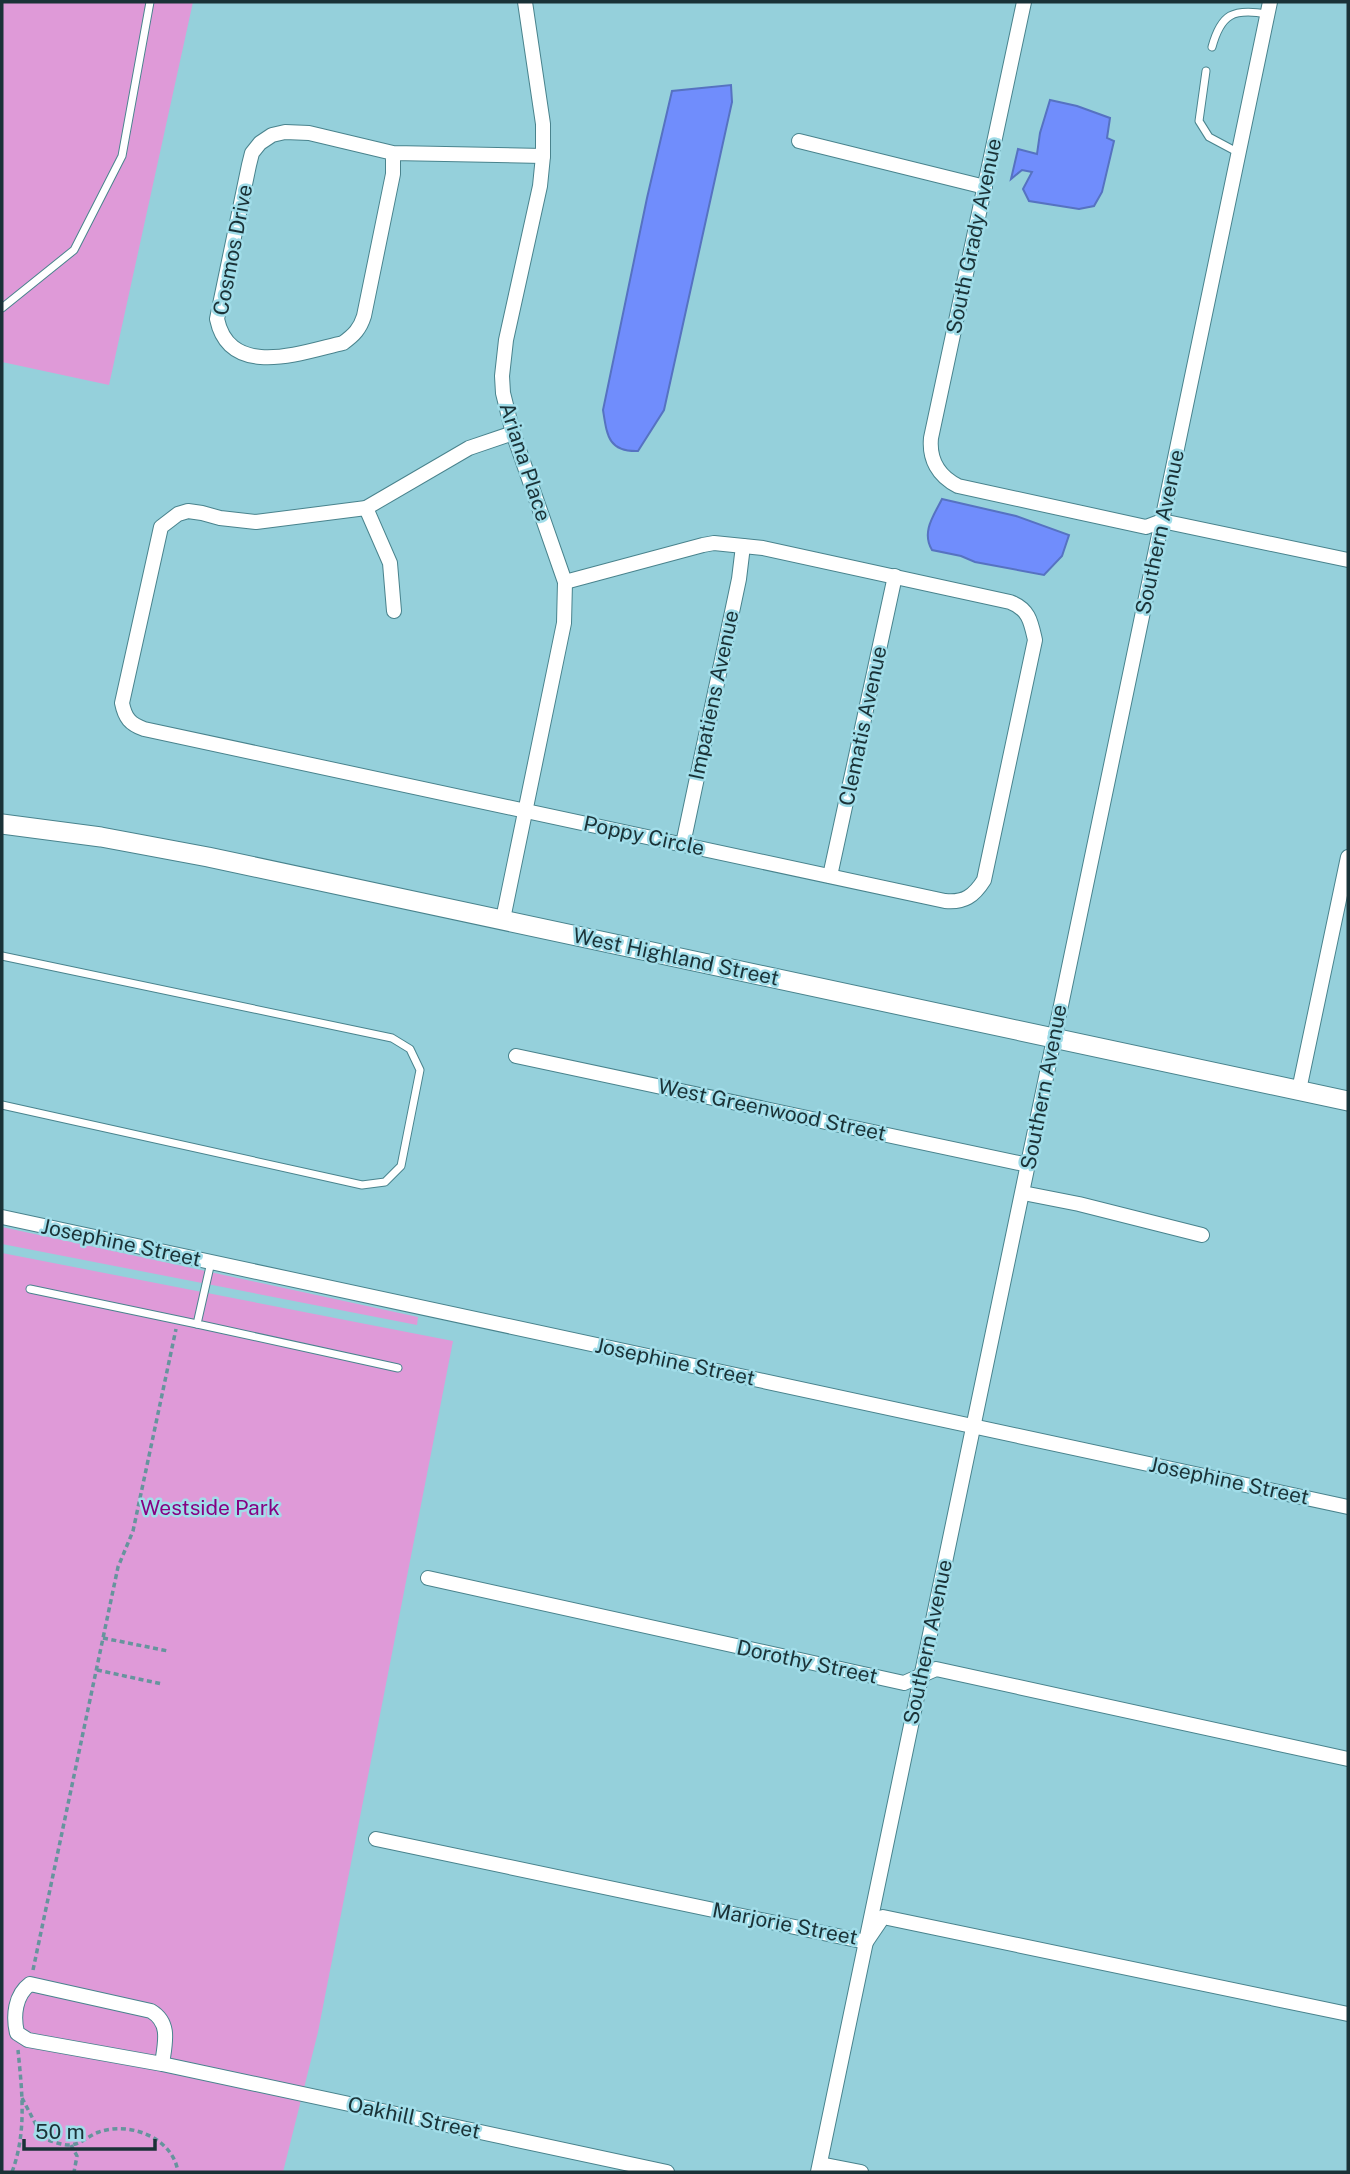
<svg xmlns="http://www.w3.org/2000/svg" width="1350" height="2174" font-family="'Public Sans',sans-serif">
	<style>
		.green { fill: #df9ad8 }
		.water { fill: #708dfc; stroke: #5672c1; stroke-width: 2 }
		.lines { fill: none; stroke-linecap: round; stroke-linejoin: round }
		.lane-casing { stroke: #49838d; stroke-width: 9 }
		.street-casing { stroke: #49838d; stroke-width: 16 }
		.secondary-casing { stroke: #49838d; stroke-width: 21 }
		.path { stroke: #66949d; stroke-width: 3.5; stroke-dasharray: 5 3.5; stroke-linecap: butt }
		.lane { stroke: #fff; stroke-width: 7 }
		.street { stroke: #fff; stroke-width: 14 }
		.secondary { stroke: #fff; stroke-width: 19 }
		.labels { text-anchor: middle; stroke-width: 5; stroke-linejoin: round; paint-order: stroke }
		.street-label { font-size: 21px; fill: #1a3237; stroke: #a1dde9 }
		.park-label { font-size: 21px; fill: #870182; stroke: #a1dde9 }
	</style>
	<rect width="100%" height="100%" fill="#95d0db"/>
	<g class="green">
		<path d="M2,2H193L109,385L2,362Z"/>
		<path d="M2,1227L418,1317L417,1325L2,1244Z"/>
		<path d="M2,1253L453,1341L318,2032L283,2172H2Z"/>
	</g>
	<g class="water">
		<path d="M731,85L732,102L664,410L638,451C608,452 607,435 603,410L647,198L672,91Z"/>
		<path d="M1050,100L1077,106L1110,118L1107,138L1114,141L1102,192L1094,206L1079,209L1029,201L1023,189L1032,172L1022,170L1011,179L1018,149L1037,154L1040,133Z"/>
		<path d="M942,499L1016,516L1069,535L1062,556L1044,575L975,562L961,556L932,550C921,532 934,515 942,499Z"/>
	</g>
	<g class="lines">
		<defs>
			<g id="lane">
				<path d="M1212,47C1221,14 1233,8 1267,14"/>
				<path d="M1206,71L1199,121L1209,137L1239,153"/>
				<path d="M2,308L74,250L122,156L150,2"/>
				<path d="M2,956L392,1038L410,1049L420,1070L401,1166L385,1182L362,1185L2,1105"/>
				<path d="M211,1262L197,1324L398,1368"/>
				<path d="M30,1289L197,1324"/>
			</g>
			<g id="street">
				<path d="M1024,2L931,438C929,459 938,476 958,486L1146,527L1162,521L1348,560"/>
				<path d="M799,141L985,187"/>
				<path d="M393,153V174L364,316C360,329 354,335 343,343C303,352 230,380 217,319L249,165L252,153L260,143L272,135L285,132L309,133L393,153L543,156"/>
				<path d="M513,433L469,448L366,508L256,522L220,518L202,513L188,511L178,514L161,527L122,703C125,718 130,724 144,729L945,901C964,903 974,896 984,880L1035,640C1031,622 1029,609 1010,602L763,548L714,543L703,545L565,582"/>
				<path d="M366,508L390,563L394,611"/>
				<path d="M683,844L739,579L743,546"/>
				<path d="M830,876L895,576"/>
				<path d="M503,919L564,623L565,582L513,433L503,393L502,376L506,340L540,186L543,156V124L525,2"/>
				<path d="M516,1056L1028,1165"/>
				<path d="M1299,1090L1348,857"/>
				<path d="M1023,1193L1079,1204L1202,1235"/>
				<path d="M2,1217L1348,1507"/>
				<path d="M428,1578L904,1683L936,1669L1348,1759"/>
				<path d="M376,1839L866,1942L883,1917L1348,2014"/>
				<path d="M162,2064C165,2043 171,2023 151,2011L30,1984C15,1995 13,2016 17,2033L28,2040L162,2064L667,2172"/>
				<path d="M820,2164L861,2172"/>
				<path d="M818,2172L1270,2"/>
			</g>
			<path id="secondary" d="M2,824L101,837L208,857L1348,1101"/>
		</defs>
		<use href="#lane" class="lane-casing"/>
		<use href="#street" class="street-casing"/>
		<use href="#secondary" class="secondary-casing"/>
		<g class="path">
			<path d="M103,1638L168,1651"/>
			<path d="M97,1670L162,1684"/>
			<path d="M33,1970L118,1567L133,1531L176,1329"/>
			<path d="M22,2098L43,2138C51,2141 61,2145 69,2145C81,2145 89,2135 99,2132C130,2121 173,2138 178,2172"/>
			<path d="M71,2145L77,2156L74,2172"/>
			<path d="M12,2172C27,2132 22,2091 18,2050"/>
		</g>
		<use href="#lane" class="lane"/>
		<use href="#street" class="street"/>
		<use href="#secondary" class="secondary"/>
	</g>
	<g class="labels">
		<g class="street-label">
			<text transform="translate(974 236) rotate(-78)" y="7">South Grady Avenue</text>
			<text transform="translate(233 250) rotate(-79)" y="7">Cosmos Drive</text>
			<text transform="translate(525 462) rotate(72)" y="7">Ariana Place</text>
			<text transform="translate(1160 532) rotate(-78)" y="7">Southern Avenue</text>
			<text transform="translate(714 695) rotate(-78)" y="7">Impatiens Avenue</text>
			<text transform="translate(863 726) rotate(-78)" y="7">Clematis Avenue</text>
			<text transform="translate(644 836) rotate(12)" y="7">Poppy Circle</text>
			<text transform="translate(676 957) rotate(12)" y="7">West Highland Street</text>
			<text transform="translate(1044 1087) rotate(-79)" y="7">Southern Avenue</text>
			<text transform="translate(772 1110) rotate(12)" y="7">West Greenwood Street</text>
			<text transform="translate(121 1243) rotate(12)" y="7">Josephine Street</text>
			<text transform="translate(675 1362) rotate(12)" y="7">Josephine Street</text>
			<text transform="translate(1229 1481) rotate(12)" y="7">Josephine Street</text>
			<text transform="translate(928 1642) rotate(-78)" y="7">Southern Avenue</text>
			<text transform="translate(807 1662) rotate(12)" y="7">Dorothy Street</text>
			<text transform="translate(785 1924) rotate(11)" y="7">Marjorie Street</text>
			<text transform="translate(414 2118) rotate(12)" y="7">Oakhill Street</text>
		</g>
		<g class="park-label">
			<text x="210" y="1515">Westside Park</text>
		</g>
	</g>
	<rect width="1350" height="2174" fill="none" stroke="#1a3237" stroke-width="7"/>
	<path d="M24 2139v10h131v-10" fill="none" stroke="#1a3237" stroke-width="3.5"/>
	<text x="35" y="2139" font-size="21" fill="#1a3237" stroke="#a1dde9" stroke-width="5" paint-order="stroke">50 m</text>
</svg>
